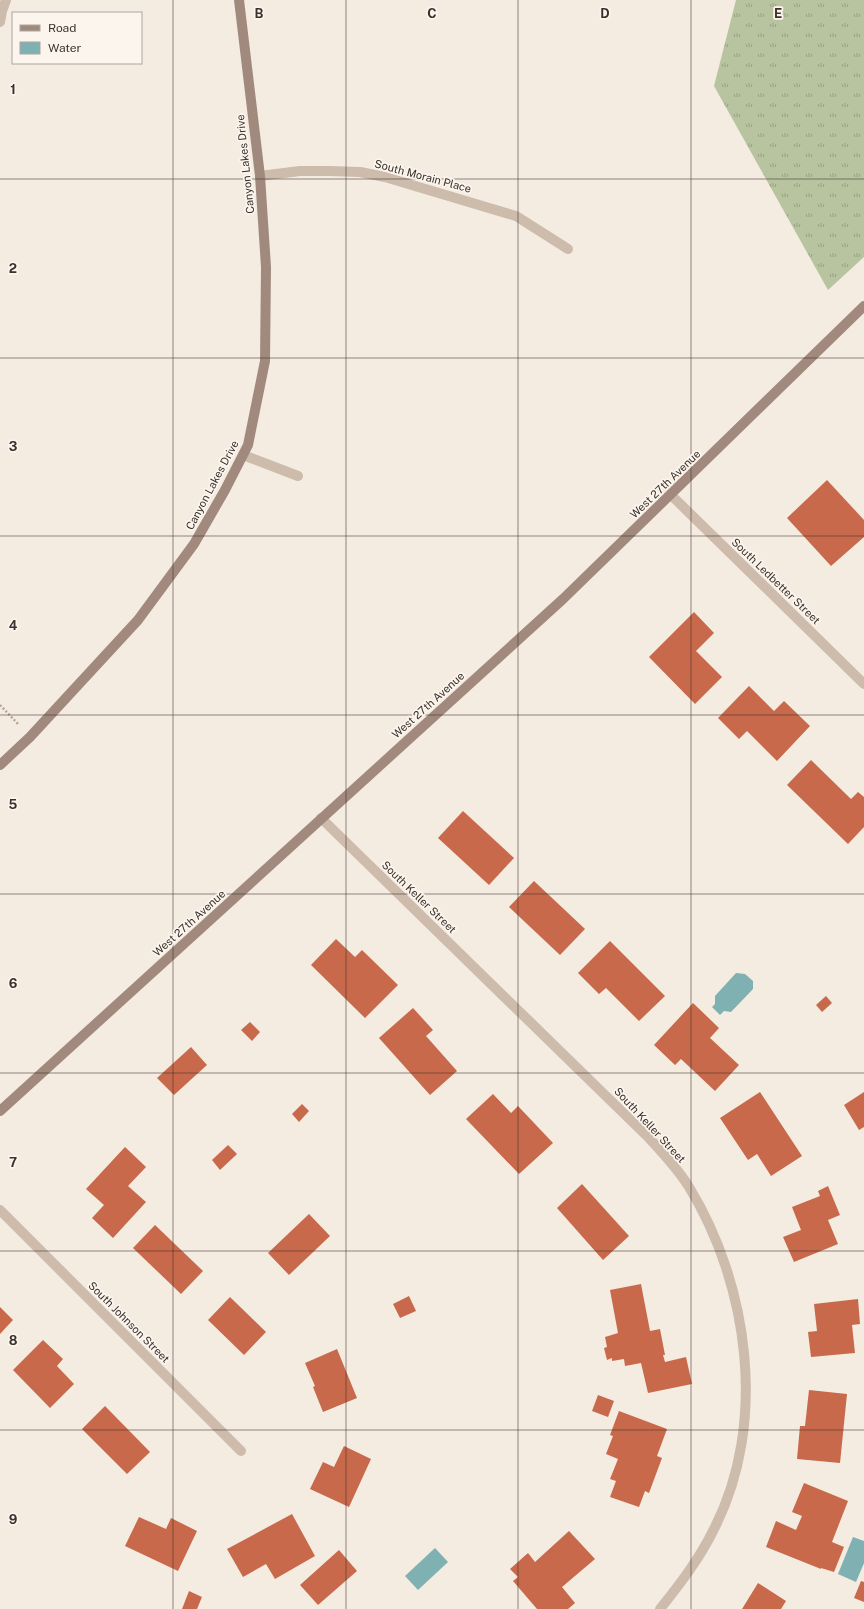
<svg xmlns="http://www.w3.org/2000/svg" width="864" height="1609" font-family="'Public Sans',sans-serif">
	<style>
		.grass { fill: url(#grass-tufts) }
		.water { fill: #7fb0b2 }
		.building { fill: #c8694b }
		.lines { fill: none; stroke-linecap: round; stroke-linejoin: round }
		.path { stroke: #b9a596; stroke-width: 2.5; stroke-dasharray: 2 2; stroke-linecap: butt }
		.street { stroke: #cdbbac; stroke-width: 10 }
		.secondary { stroke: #a18a7d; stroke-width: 10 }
		.grid { fill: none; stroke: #3b302b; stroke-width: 1; stroke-opacity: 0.55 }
		.labels { text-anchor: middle; stroke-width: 3.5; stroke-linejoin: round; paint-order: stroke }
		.street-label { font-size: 11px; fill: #3b302b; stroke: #fbf5ee }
		.grid-label { font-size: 13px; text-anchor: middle; font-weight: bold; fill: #3b302b; stroke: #fbf5ee; stroke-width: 3.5; stroke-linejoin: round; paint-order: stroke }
	</style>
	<defs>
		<pattern id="grass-tufts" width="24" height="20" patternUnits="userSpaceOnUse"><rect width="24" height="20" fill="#b8c4a0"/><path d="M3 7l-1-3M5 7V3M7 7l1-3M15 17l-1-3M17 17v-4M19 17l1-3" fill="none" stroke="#97a083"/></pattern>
	</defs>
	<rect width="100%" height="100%" fill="#f4ebe1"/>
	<path class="grass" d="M736,0H864V257L828,290L714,86Z"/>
	<g class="water">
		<path d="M736,973L745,974L753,981V989L731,1012L724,1011L720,1015L712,1007L715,1004V996Z"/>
		<path d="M853,1537L864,1541V1563L856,1582L838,1574Z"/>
		<path d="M435,1548L448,1562L418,1590L405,1576Z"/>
	</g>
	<g class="building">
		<path d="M827,480L864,520V537L831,566L787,518Z"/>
		<path d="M694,612L714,633L696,651L722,677L695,704L649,657Z"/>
		<path d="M749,686L774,711L784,701L810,726L777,761L747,731L739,739L718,718Z"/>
		<path d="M811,760L851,799L858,792L864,797V827L848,844L787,785Z"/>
		<path d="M463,811L514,858L489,885L438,838Z"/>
		<path d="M534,881L585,929L560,955L509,907Z"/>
		<path d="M336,939L355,957L362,950L398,985L365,1018L311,965Z"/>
		<path d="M610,941L665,996L639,1021L606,988L599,994L578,973Z"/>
		<path d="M826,996L832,1003L822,1012L816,1005Z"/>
		<path d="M693,1003L719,1028L710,1038L739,1065L715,1091L681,1059L675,1065L654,1045Z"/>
		<path d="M413,1008L433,1030L426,1036L457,1071L430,1095L379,1038Z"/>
		<path d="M250,1022L260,1032L252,1041L241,1030Z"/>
		<path d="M191,1047L207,1065L174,1095L157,1078Z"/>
		<path d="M760,1092L802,1156L771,1176L757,1154L748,1160L720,1118Z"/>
		<path d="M864,1092V1127L859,1130L844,1105Z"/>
		<path d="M493,1094L511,1113L518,1106L553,1143L519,1174L466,1119Z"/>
		<path d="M302,1104L309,1111L299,1122L292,1114Z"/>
		<path d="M228,1145L237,1154L220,1170L212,1160Z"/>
		<path d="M125,1147L146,1167L128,1186L146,1202L113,1238L92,1218L104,1205L86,1189Z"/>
		<path d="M582,1184L629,1236L603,1260L557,1208Z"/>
		<path d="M828,1186L840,1215L828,1220L838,1244L794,1262L783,1237L801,1230L792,1207L820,1196L818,1191Z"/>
		<path d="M309,1214L330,1236L289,1275L268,1253Z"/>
		<path d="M155,1225L203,1271L181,1294L133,1248Z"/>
		<path d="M641,1284L650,1331L660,1329L665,1355H663L665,1362L686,1357L692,1384L648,1393L641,1363L625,1366L624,1359L612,1361V1358L607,1360L604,1348L607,1347L605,1337L618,1333L610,1290Z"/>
		<path d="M409,1296L416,1311L400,1318L393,1304Z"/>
		<path d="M230,1297L266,1332L244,1355L208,1320Z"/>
		<path d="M858,1299L860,1324L852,1325L855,1353L811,1357L808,1332L817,1331L814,1304Z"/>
		<path d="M0,1307L13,1320L0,1334Z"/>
		<path d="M43,1340L63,1359L57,1366L74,1384L50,1408L13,1370Z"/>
		<path d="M337,1349L357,1398L323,1412L313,1387L315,1386L305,1363Z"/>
		<path d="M809,1390L847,1394L840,1463L797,1459L800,1426H805Z"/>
		<path d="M598,1395L614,1401L608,1417L592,1411Z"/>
		<path d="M105,1406L150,1452L127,1474L82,1429Z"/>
		<path d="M619,1411L667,1429L657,1456L662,1458L649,1493L645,1491L639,1507L610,1497L616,1481L610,1479L618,1459L606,1454L613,1436L610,1435Z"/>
		<path d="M344,1446L371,1459L349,1507L310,1489L323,1462L334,1467Z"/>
		<path d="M804,1483L848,1501L832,1542L844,1547L834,1572L821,1568V1569L766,1547L776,1521L796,1530L802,1516L792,1512Z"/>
		<path d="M292,1514L315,1556L275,1579L266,1564L243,1577L227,1549Z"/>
		<path d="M139,1517L166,1529L171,1518L197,1531L178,1571L125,1546Z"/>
		<path d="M569,1531L595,1559L562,1587L575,1603L568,1609H537L513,1581L518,1577L510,1569L528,1553L535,1562Z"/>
		<path d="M339,1550L357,1571L318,1605L300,1585Z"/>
		<path d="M861,1581L864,1582V1602L854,1598Z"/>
		<path d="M758,1583L786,1601L781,1609H742Z"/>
		<path d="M189,1591L202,1597L197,1609H182Z"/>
	</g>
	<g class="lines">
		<path class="path" d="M0,705L19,725"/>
		<g class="street">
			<path d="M0,22L2,11L6,0"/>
			<path d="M260,176L300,171H330L360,172L385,177L516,216L568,249"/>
			<path d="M243,455L298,476"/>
			<path d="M671,495L864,684"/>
			<path d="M321,818L649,1138C663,1153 678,1169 689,1187C749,1285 768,1424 714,1529C700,1558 680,1584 660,1609"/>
			<path d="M0,1210L241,1451"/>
		</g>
		<g class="secondary">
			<path d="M0,765L30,737L138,620L194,544L225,490L248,445L265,361L266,267L260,176L239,0"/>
			<path d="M0,1111L563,599L864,306"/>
		</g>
	</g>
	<path class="grid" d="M173,0V1609M346,0V1609M518,0V1609M691,0V1609M0,179H864M0,358H864M0,536H864M0,715H864M0,894H864M0,1073H864M0,1251H864M0,1430H864"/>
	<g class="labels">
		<g class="street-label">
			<text transform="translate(245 164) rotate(-96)" y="4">Canyon Lakes Drive</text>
			<text transform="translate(423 176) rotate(15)" y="4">South Morain Place</text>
			<text transform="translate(665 484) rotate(-44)" y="4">West 27th Avenue</text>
			<text transform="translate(212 485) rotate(-62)" y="4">Canyon Lakes Drive</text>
			<text transform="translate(776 581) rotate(44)" y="4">South Ledbetter Street</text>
			<text transform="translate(428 705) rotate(-42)" y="4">West 27th Avenue</text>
			<text transform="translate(419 897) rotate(44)" y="4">South Keller Street</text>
			<text transform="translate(189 923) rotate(-42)" y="4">West 27th Avenue</text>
			<text transform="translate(650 1125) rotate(47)" y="4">South Keller Street</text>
			<text transform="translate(129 1322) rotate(45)" y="4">South Johnson Street</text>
		</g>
	</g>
	<g class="grid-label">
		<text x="259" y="18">B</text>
		<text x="432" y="18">C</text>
		<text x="605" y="18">D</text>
		<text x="778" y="18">E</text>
		<text x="13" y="94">1</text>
		<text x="13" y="273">2</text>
		<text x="13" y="451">3</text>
		<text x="13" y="630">4</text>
		<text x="13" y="809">5</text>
		<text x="13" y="988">6</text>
		<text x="13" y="1167">7</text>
		<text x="13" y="1345">8</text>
		<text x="13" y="1524">9</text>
	</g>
	<rect x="12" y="12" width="130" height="52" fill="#fbf5ee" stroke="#aea6a0"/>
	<rect x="20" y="25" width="20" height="6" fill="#a18a7d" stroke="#aea6a0"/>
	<text x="48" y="32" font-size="12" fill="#3b302b">Road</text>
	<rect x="20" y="42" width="20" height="12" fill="#7fb0b2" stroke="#aea6a0"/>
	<text x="48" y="52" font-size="12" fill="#3b302b">Water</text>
</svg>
